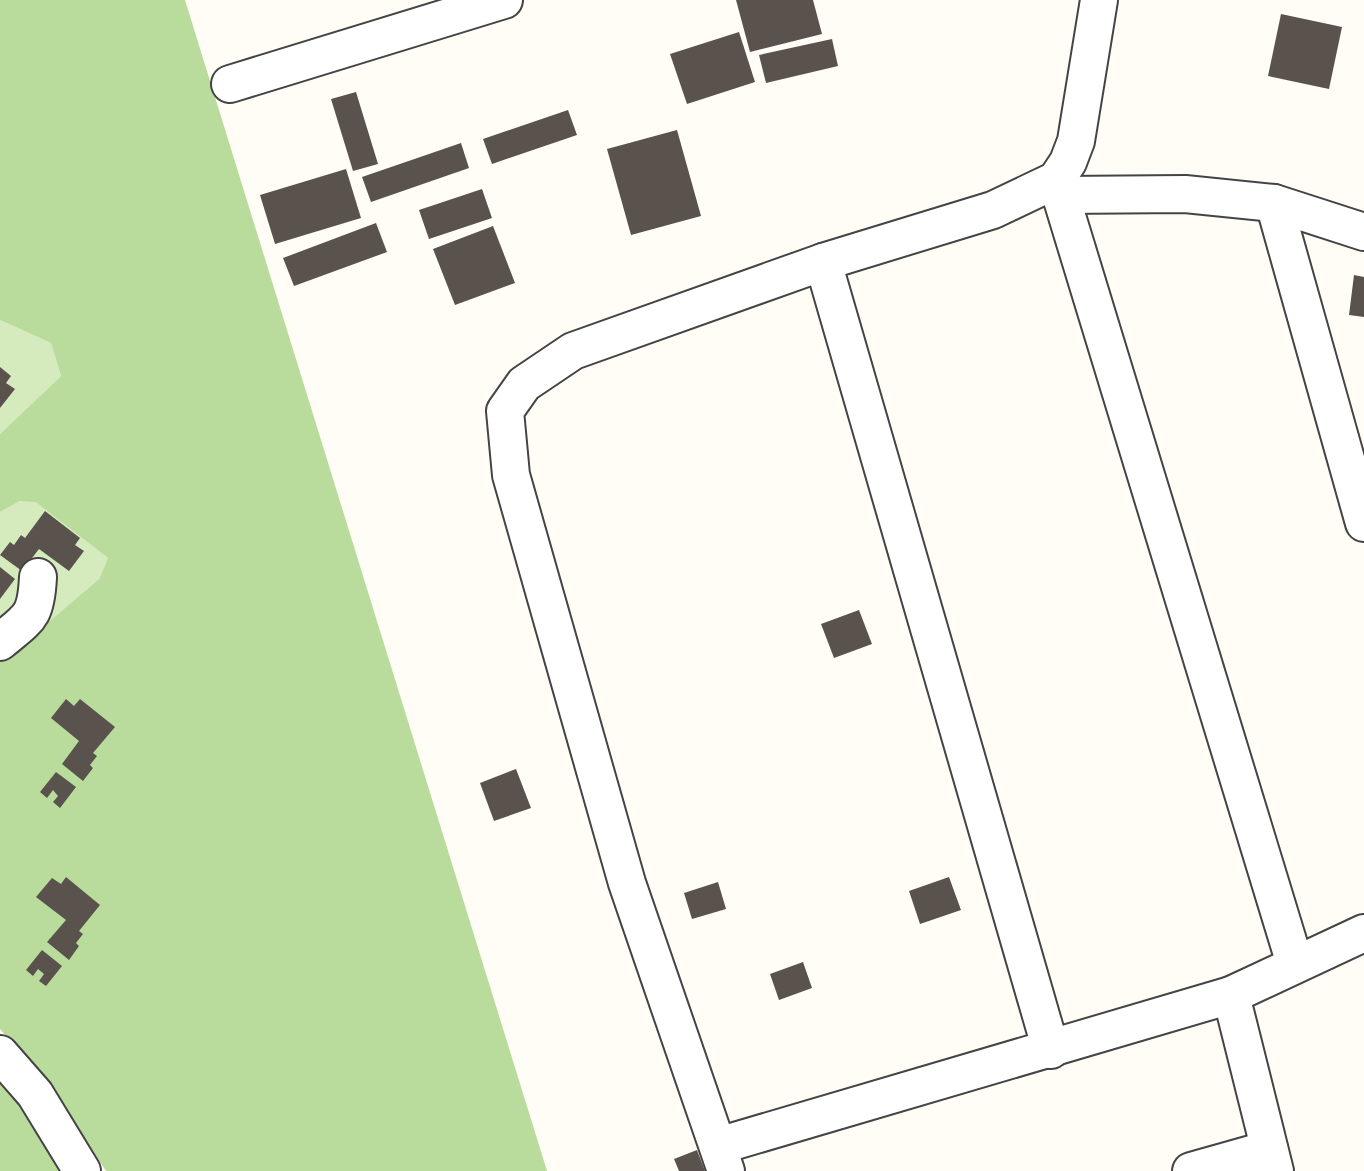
<svg xmlns="http://www.w3.org/2000/svg" width="1364" height="1171" font-family="'Noto Serif',serif">
	<style>
		.green { fill: #d5ebbd }
		.forest { fill: #b9dc9c }
		.building { fill: #5a524d }
		.lines { fill: none; stroke-linecap: round; stroke-linejoin: round }
		.minor-casing { stroke: #444; stroke-width: 40 }
		.minor { stroke: #fff; stroke-width: 36 }
	</style>
	<rect width="100%" height="100%" fill="#fffdf5"/>
	<g class="green">
		<path d="M0,320L51,343L61,376L0,434Z"/>
		<path d="M20,501H36L108,558L99,579L39,630L0,652V512Z"/>
	</g>
	<g class="forest">
		<path d="M0,0H185L547,1171H106L61,1102L0,1029V652L39,630L99,579L108,558L36,502L20,501L0,512V434L61,376L51,343L0,320Z"/>
		<path d="M0,1080L32,1118L68,1171H0Z"/>
	</g>
	<g class="building">
		<path d="M736,0H813L822,34L750,52Z"/>
		<path d="M1281,14L1342,27L1329,89L1268,76Z"/>
		<path d="M739,32L755,82L687,104L670,54Z"/>
		<path d="M832,39L838,66L766,83L759,55Z"/>
		<path d="M356,92L378,164L353,171L331,99Z"/>
		<path d="M568,110L577,135L492,164L483,139Z"/>
		<path d="M677,130L701,216L631,235L607,149Z"/>
		<path d="M461,143L469,168L371,202L362,177Z"/>
		<path d="M346,169L361,218L275,244L260,195Z"/>
		<path d="M482,189L492,218L429,239L419,210Z"/>
		<path d="M376,223L387,252L294,286L283,258Z"/>
		<path d="M493,226L515,283L455,305L433,249Z"/>
		<path d="M1354,275L1364,277V317L1349,315Z"/>
		<path d="M0,367L11,376L6,383L15,389L0,408Z"/>
		<path d="M45,511L80,538L75,545L84,551L69,571L39,549L22,571L0,555L10,542L14,545L21,535L25,538Z"/>
		<path d="M0,567L15,579L0,599Z"/>
		<path d="M859,610L872,644L834,658L821,624Z"/>
		<path d="M66,699L74,706L80,699L115,727L93,753L97,756L90,765L93,768L83,781L62,764L79,741L51,718Z"/>
		<path d="M516,769L531,808L494,821L480,783Z"/>
		<path d="M56,772L76,787L60,808L53,802L58,796L53,790L47,798L40,792Z"/>
		<path d="M66,877L100,905L79,931L83,934L76,943L79,946L69,960L47,942L66,920L36,897L52,878L61,884Z"/>
		<path d="M949,877L961,910L920,924L909,891Z"/>
		<path d="M718,882L726,909L692,919L684,893Z"/>
		<path d="M42,950L62,966L46,986L39,981L44,974L38,969L33,976L26,970Z"/>
		<path d="M803,962L812,988L779,1000L770,974Z"/>
		<path d="M697,1150L705,1171H679L674,1159Z"/>
	</g>
	<g class="lines">
		<defs>
			<g id="minor">
				<path d="M230,84L504,0"/>
				<path d="M1056,180L1295,964"/>
				<path d="M1060,195L1185,194L1274,203L1364,232"/>
				<path d="M1274,203L1364,523"/>
				<path d="M823,262L1051,1050"/>
				<path d="M0,642C30,617 36,617 38,577"/>
				<path d="M1231,995L1275,1171"/>
				<path d="M0,1054L35,1094L82,1171"/>
				<path d="M718,1146L1231,995L1364,933"/>
				<path d="M726,1171L627,883L511,475L505,411L524,384L573,351L823,262L993,210L1056,180L1068,162L1076,141L1099,0"/>
				<path d="M1191,1171L1269,1149"/>
			</g>
		</defs>
		<use href="#minor" class="minor-casing"/>
		<use href="#minor" class="minor"/>
	</g>
</svg>
